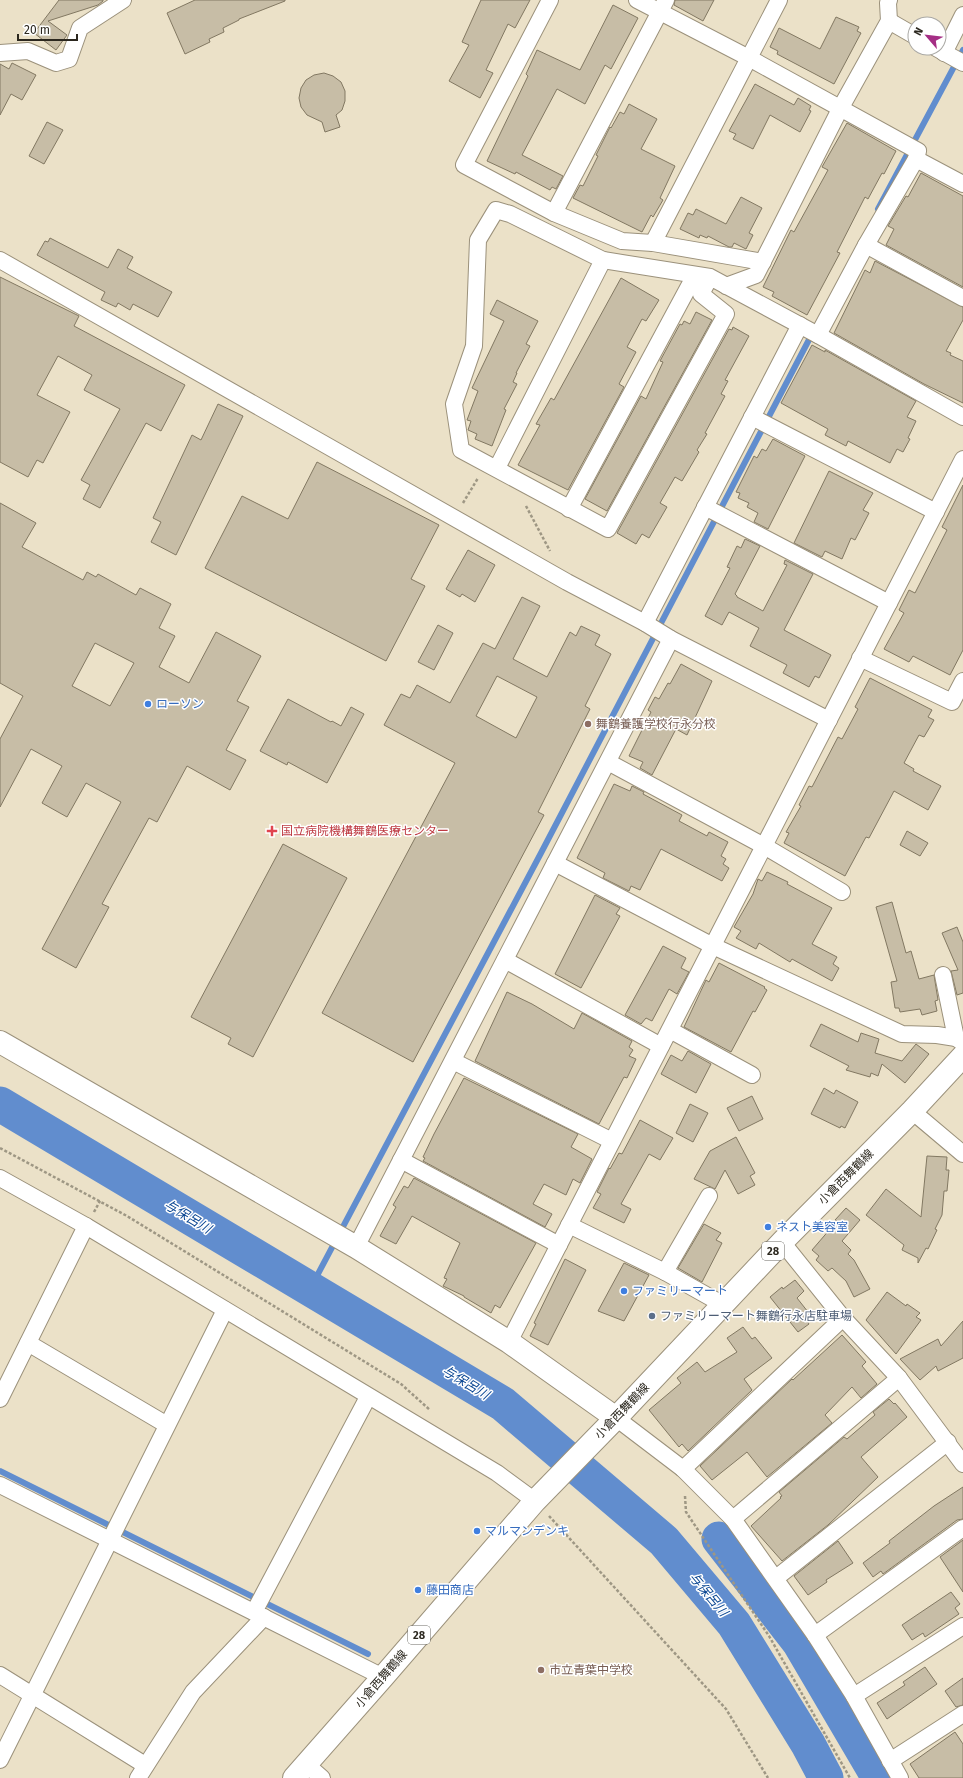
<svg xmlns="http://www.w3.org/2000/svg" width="963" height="1778" font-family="'Fira Sans','Noto Sans JP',sans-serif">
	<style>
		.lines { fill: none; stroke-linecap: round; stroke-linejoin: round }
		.stream { stroke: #618dce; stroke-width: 6 }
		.river { stroke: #618dce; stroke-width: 35 }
		.building { fill: #c7bda6; stroke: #827862; fill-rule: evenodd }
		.street-casing { stroke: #9b917b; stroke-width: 18 }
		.secondary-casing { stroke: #9b917b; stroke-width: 24 }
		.primary-casing { stroke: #9b917b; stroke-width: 24 }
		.path { stroke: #9e9784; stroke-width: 2.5; stroke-dasharray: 3 2; stroke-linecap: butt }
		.street { stroke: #fff; stroke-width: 16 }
		.secondary { stroke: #fff; stroke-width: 22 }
		.primary { stroke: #fff; stroke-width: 22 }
		.shop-dot { fill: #3f7fe0; stroke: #fff; stroke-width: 1.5 }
		.education-dot { fill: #8d6e63; stroke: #fff; stroke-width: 1.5 }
		.health-dot { fill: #e0444e; stroke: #fff; stroke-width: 1.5 }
		.service-dot { fill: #5c6f8a; stroke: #fff; stroke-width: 1.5 }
		.labels { text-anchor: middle; stroke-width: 3; stroke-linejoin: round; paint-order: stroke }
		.shield { fill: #fff; stroke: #6b6862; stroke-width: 1 }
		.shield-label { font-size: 11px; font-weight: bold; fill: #2b271e }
		.shop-label { font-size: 12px; fill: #366cbe; stroke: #fff; text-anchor: start }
		.education-label { font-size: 12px; fill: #785e54; stroke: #fff; text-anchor: start }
		.health-label { font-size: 12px; fill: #be3a42; stroke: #fff; text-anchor: start }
		.street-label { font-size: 12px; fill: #2b271e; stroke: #fff }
		.service-label { font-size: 12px; fill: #4e5e75; stroke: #fff; text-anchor: start }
		.water-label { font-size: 13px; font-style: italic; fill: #0b4793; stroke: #fff }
	</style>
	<rect width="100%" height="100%" fill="#ebe1c8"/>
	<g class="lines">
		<g class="stream">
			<path d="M878,209L963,50"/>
			<path d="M310,1289L541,853L813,332"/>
			<path d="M0,1471L368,1654"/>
		</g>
		<g class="river">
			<path d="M0,1104L503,1404L664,1541L734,1624L808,1744L826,1778"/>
			<path d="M719,1539L799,1642L879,1778"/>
		</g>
	</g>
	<g class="building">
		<path d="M59,0H103V1L98,5L48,21L67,35L56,50L34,33Z"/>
		<path d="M195,0H285V1L239,19V20L223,28L224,32L209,39L210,42L185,54L167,13Z"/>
		<path d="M481,0H530L515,28L508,24L486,70L493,73L480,98L449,81L469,45L462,42Z"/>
		<path d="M675,0H714L703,21L674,5Z"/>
		<path d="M613,5L638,18L611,69L605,65L585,104L557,89L522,155L563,176L556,189L552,187L550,190L516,172L515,174L487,161L528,76L526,74L537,50L580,70Z"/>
		<path d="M836,17L859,27L857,31L861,33L834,84L777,54L778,51L770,47L779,28L820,49Z"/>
		<path d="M12,63L36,75L22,100L11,94L0,115V64L9,69Z"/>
		<path d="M324,73L333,76L341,82L345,91V101L342,110L336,115L340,127L325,132L322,122L307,115L301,107L299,98L301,88L306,80L314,75Z"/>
		<path d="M755,84L794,105L798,98L811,106L809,110L811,111L800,132L770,115L753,149L733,139L736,134L729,131Z"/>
		<path d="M629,104L657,119L641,149L675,166L660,198L663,200L653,217L651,215L642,232L573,198L580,185L583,186L598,156L596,155L610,127L611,128L620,112L624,114Z"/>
		<path d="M47,122L63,130L44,164L29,156Z"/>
		<path d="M847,123L896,151L884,174L882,173L868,199L865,197L837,252L840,253L807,315L772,296L774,292L763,287L791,230L794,232L828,170L822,167Z"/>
		<path d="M921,173L963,196V287L886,245L894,229L888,226L906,196L908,197Z"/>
		<path d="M741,197L762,208L749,233L753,235L746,249L734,243L732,247H729L708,236L707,238L700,235L699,238L680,229L688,213L693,215L696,209L726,224Z"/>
		<path d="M50,238L108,268L118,249L133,257L127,268L172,292L158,317L133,304L130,310L118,303L116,307L101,300L105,292L37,255L45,241L48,242Z"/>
		<path d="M875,261L963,307V320L946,351L951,353L950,355L963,361V403L924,384L834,333L865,270L870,273Z"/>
		<path d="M0,277L79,316L74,326L185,385L161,431L146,423L100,508L83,499L90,485L81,480L120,409L84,390L92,375L58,356L37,395L70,412L43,463L37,460L28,477L0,462Z"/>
		<path d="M621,278L659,300L646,321L642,319L627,347L636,352L619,384L624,387L568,490L518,465L540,425L536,424L551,398L554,400Z"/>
		<path d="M497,300L538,321L526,344L530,346L516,373H517L513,382L517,384L504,409L506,410L492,446L475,439L477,434L468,430L471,421L467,420L478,391L472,388L504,321L490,314Z"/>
		<path d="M696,312L712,320L607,511L585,499L641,396L646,399L663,362L660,361L680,324L682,325L684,321L690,324Z"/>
		<path d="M733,327L749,336L725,380L728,381L721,394L725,396L705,433L707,434L697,450L699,452L682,481L675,477L660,503L667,507L649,538L642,534L636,544L617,533L729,329L732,330Z"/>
		<path d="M812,345L825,352V350L916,401L907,417L916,421L908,438L910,439L903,452L897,449L890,463L848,441L846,446L825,435L828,429L781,403Z"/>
		<path d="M218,404L243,416L176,555L151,542L161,522L153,518L192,435L201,440Z"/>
		<path d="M773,439L805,456L768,529L754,522L758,513L747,507L749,503L738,498L740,493L736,492L754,456L757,458L762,449L766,451Z"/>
		<path d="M317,462L439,525L411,579L425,586L386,661L205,568L242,496L288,519Z"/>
		<path d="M829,471L873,493L863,510L869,513L855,540L851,538L842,559L825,551L822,557L794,543Z"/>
		<path d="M963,485V650L950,675L913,656L909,662L884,649L904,613L899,610L909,590L915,593L947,530L942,527Z"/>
		<path d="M0,503L36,523L22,547L83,580L87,572L96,577L98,574L136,595L140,588L171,604L159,628L175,636L159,667L189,683L216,632L261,656L237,701L249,707L226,750L246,760L230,790L187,766L157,822L149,818L102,904L109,907L76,968L42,949L121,802L86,783L67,817L42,803L62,766L31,749L0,807V739L23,696L0,683ZM95,643L134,663L110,706L72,686Z"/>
		<path d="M745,539L760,546L735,594L737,596V597L763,611L787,565L784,564L785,560L813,574L784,630L831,655L819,678L815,676L809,687L783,673L787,665L750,646L759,628L729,612L722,625L705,616L730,568L727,567L737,546L741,548Z"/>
		<path d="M468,550L495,565L475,602L462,594L460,597L446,589Z"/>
		<path d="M522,597L540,606L513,659L547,677L570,632L576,636L581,626L600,635L595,645L611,654L585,706L590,709L538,812L544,815L413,1062L322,1013L455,763L384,725L401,694L410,698L417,685L450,703L483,643L495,649ZM497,676L537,697L516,738L476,716Z"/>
		<path d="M438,625L453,633L434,670L418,662Z"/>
		<path d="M681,664L712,681L687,735L676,729L652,775L640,768L643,762L629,756L651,712L648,710L655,697L659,699L668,683L670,684Z"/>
		<path d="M870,678L932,710L928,717L934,720L924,737L919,735L904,763L914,769L913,771L941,786L928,810L894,791L869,838L866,837L845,876L784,843L789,833L786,832L801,806L799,805L809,786L812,787L838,737L842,739L858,709L855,707Z"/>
		<path d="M288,699L331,722L332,721L341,726L351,707L364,714L327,783L288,762L287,765L260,751Z"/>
		<path d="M614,784L630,791L632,786L644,792L643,794L682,815L679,821L707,836L709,832L728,842L721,856L726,859L723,864L729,868L722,881L661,849L640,890L631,886L629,891L603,878L605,873L577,858Z"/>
		<path d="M907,831L928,843L920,856L900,845Z"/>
		<path d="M283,844L347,878L253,1057L228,1044L231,1038L191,1017Z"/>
		<path d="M767,872L788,882L787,884L832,908L812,944L837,957L833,964L839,968L832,981L792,959L790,962L759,943L756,949L736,938L741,931L734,927L753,894L758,879L762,881Z"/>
		<path d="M595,895L620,908L616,914L620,916L581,988L555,974Z"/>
		<path d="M892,902L906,953L911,951L919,979L934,975L938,1000L935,1001L937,1011L922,1015L920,1009L900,1012L899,1008H895L891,982L897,981L876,907Z"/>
		<path d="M957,927L963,942V993L957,995L951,971L958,970L942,933Z"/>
		<path d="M663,946L686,958L681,968L689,972L677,994L669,989L652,1021L646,1018L641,1024L625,1015Z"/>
		<path d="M719,963L765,987L764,988L767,990L755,1012L753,1011L731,1052L684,1027L706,980L709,982Z"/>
		<path d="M507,992L532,1004L574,1029L582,1013L632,1041L629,1047L633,1050L629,1056L636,1059L627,1078L624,1077L599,1124L475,1061Z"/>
		<path d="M821,1024L858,1042L861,1033L879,1039L875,1053L902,1061L916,1044L929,1054L905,1083L882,1064L878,1076L871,1073L870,1077L846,1070L849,1066L810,1046Z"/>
		<path d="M688,1051L711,1064L696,1093L661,1074L671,1055L682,1061Z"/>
		<path d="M464,1078L578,1134L571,1147L592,1159L580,1183L573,1179L566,1195L544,1184L533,1204L552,1214L545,1227L423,1161L425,1158L423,1157L434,1134Z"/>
		<path d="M824,1088L834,1094L836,1090L858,1102L845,1128L841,1126L840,1128L811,1114Z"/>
		<path d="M752,1096L763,1119L739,1131L727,1108Z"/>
		<path d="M690,1104L708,1113L693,1142L676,1133Z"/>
		<path d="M640,1120L673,1138L660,1160L649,1154L621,1204L631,1209L624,1223L593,1208L601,1194L597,1192L609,1168L610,1169L619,1153L622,1154Z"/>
		<path d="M736,1137L755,1173L750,1176L755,1185L738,1194L725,1170L715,1189L694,1179L710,1151Z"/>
		<path d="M927,1156L947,1157L946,1170H949L947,1191H944L942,1215L935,1229L937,1230L928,1249L926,1248L918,1263V1258L902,1250L904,1245L866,1215L886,1189L921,1217Z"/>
		<path d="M414,1178L536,1243L500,1308L495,1305L491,1313L464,1297V1296L443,1286L447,1279L444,1278L460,1243L412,1216L396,1244L380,1236L396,1207L393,1205L404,1186L408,1188Z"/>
		<path d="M846,1208L860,1220L842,1241L851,1250L848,1254L854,1260L870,1289L854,1297L846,1281L832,1268L828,1271L816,1260L819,1256L812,1250L837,1221L835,1220Z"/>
		<path d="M704,1224L721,1233L716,1240L722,1243L702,1282L678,1268Z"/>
		<path d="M565,1259L586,1270L548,1345L530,1336L536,1324L534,1323Z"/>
		<path d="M624,1263L649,1275L624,1321L598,1311Z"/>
		<path d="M795,1280L804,1291L797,1298L812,1317L807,1321L809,1324L798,1332L770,1297L782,1287L783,1289Z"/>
		<path d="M887,1292L906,1306L907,1304L920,1313L916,1317L921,1320L896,1354L866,1320Z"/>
		<path d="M963,1321V1358L938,1371L936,1366L920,1380L900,1359L938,1339L941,1346Z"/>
		<path d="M743,1327L752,1339L755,1337L772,1358L744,1379L752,1390L688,1451L682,1444L679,1447L649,1410L681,1383L677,1378L697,1362L705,1372L737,1352L727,1338Z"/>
		<path d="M842,1335L866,1362L862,1366L877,1384L861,1398L852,1387L825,1415L832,1423L767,1477L747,1452L712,1480L700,1466L792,1379L793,1380Z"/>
		<path d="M889,1399L894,1404L895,1403L907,1417L861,1457L878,1477L828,1525L782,1561L751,1526L781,1498L780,1497L782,1496L779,1492L844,1437L847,1439L875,1415L873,1412Z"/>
		<path d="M963,1487V1519L957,1520L883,1574L881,1571L873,1577L863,1563L890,1543L889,1541L934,1506Z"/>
		<path d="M963,1540V1592L940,1557Z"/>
		<path d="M838,1541L853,1563L826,1580L827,1582L808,1595L794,1576Z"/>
		<path d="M951,1592L960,1604L955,1608L959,1614L925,1637L923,1633L912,1640L902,1625Z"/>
		<path d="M925,1667L937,1684L887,1719L877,1703L905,1685L903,1682Z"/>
		<path d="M963,1678V1705L956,1707L945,1691Z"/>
		<path d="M955,1732L963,1744V1778H919L910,1764Z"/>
	</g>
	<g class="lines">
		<defs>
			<g id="street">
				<path d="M550,0L464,165L554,213L622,241L653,243L763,262"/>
				<path d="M637,0L749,58L918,151L916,159L866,245L963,298"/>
				<path d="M889,21L915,36"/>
				<path d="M936,48L963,63"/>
				<path d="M0,53L28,51L56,63L69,59L80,28L123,0"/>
				<path d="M944,53L963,15"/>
				<path d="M916,159L963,184"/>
				<path d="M554,213L666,0"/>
				<path d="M653,243L779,0"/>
				<path d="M0,260L567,582L645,623L671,639L829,720"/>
				<path d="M710,277L701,294L726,314L608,529L461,450L454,404L474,346L478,240L496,210L510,214L603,260L710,277L818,335L963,417"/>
				<path d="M726,286L756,275L840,109L889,21L888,3L889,0"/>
				<path d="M818,335L866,245"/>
				<path d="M752,417L936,512"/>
				<path d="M497,468L603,260"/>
				<path d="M705,507L889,603"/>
				<path d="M569,509L695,275"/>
				<path d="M645,623L800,325"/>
				<path d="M860,658L952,702L963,681"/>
				<path d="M608,762L764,846L842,892"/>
				<path d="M555,863L713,946L902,1034L937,1035L956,1038L963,1043"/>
				<path d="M505,960L661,1046"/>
				<path d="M943,975L956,1038"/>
				<path d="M670,1030L752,1075"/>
				<path d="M453,1061L612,1141"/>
				<path d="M912,1111L963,1154"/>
				<path d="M401,1160L559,1245"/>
				<path d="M0,1178L86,1226L497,1473L535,1501"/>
				<path d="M569,1225L665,1272L722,1304"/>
				<path d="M782,1242L843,1318L899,1378L963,1464"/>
				<path d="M356,1247L671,639"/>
				<path d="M665,1272L709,1196"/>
				<path d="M509,1342L963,459"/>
				<path d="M28,1343L167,1425"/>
				<path d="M0,1399L86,1226"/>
				<path d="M616,1418L683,1469L733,1519L815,1635L854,1696L900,1778"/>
				<path d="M683,1469L843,1318"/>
				<path d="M0,1485L383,1677"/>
				<path d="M733,1519L899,1378"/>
				<path d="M776,1578L948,1442"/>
				<path d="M254,1612L368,1397"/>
				<path d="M815,1635L963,1528"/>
				<path d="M0,1675L145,1765"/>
				<path d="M854,1696L963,1626"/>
				<path d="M0,1760L225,1310"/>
				<path d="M890,1761L963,1714"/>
				<path d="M306,1764L322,1778"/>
				<path d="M138,1778L193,1692L264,1617"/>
			</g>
			<path id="secondary" d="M0,1042L356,1247L509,1342L616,1418"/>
			<path id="primary" d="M294,1778L383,1677L535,1501L616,1418L782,1242L912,1111L963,1056"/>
		</defs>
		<use href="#street" class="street-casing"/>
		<use href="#secondary" class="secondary-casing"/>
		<use href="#primary" class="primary-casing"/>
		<g class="path">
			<path d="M463,503L478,478"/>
			<path d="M526,506L550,551"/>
			<path d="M0,1148L127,1216L401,1384L430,1410"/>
			<path d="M94,1212L100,1201"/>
			<path d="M685,1496L686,1512L769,1636L850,1778"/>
			<path d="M549,1516L726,1709L768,1778"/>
		</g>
		<use href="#street" class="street"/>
		<use href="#secondary" class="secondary"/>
		<use href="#primary" class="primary"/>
	</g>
	<g class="shop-dot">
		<circle cx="148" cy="704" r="4"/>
		<circle cx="768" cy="1227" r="4"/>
		<circle cx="624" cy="1291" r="4"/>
		<circle cx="477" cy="1531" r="4"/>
		<circle cx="418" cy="1590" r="4"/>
	</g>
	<g class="education-dot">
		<circle cx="588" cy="724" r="4"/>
		<circle cx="541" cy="1670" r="4"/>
	</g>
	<path class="health-dot" d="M270 825h4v4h4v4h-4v4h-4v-4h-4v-4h4z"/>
	<circle class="service-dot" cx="652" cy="1316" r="4"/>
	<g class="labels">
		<g class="shield">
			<rect x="762" y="1242" width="22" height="18" rx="3"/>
			<rect x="408" y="1626" width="22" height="18" rx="3"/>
		</g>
		<g class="shield-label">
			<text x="773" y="1255">28</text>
			<text x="419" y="1639">28</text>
		</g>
		<g class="shop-label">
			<text x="156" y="708">ローソン</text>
			<text x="776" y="1231">ネスト美容室</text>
			<text x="632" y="1295">ファミリーマート</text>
			<text x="485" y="1535">マルマンデンキ</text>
			<text x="426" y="1594">藤田商店</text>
		</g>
		<g class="education-label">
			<text x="596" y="728">舞鶴養護学校行永分校</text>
			<text x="549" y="1674">市立青葉中学校</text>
		</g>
		<g class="health-label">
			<text x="281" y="835">国立病院機構舞鶴医療センター</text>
		</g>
		<g class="street-label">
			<text transform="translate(846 1177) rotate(-45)" y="4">小倉西舞鶴線</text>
			<text transform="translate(622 1411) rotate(-46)" y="4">小倉西舞鶴線</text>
			<text transform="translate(381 1679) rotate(-49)" y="4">小倉西舞鶴線</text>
		</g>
		<g class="service-label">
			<text x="660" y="1320">ファミリーマート舞鶴行永店駐車場</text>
		</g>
		<g class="water-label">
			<text transform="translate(188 1216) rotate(31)" y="5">与保呂川</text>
			<text transform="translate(466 1382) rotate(31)" y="5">与保呂川</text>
			<text transform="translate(709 1594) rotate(50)" y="5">与保呂川</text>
		</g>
	</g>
	<g transform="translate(927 36) rotate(298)"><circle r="19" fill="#ffffff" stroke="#aaa9a5"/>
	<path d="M0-3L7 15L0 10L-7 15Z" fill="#a52e85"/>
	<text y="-6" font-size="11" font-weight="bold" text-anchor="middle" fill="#2b271e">N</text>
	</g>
	<path d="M18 34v6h59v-6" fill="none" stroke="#2b271e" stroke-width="2"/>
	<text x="24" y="34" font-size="12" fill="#2b271e" stroke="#ffffff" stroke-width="3" paint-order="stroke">20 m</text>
</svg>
